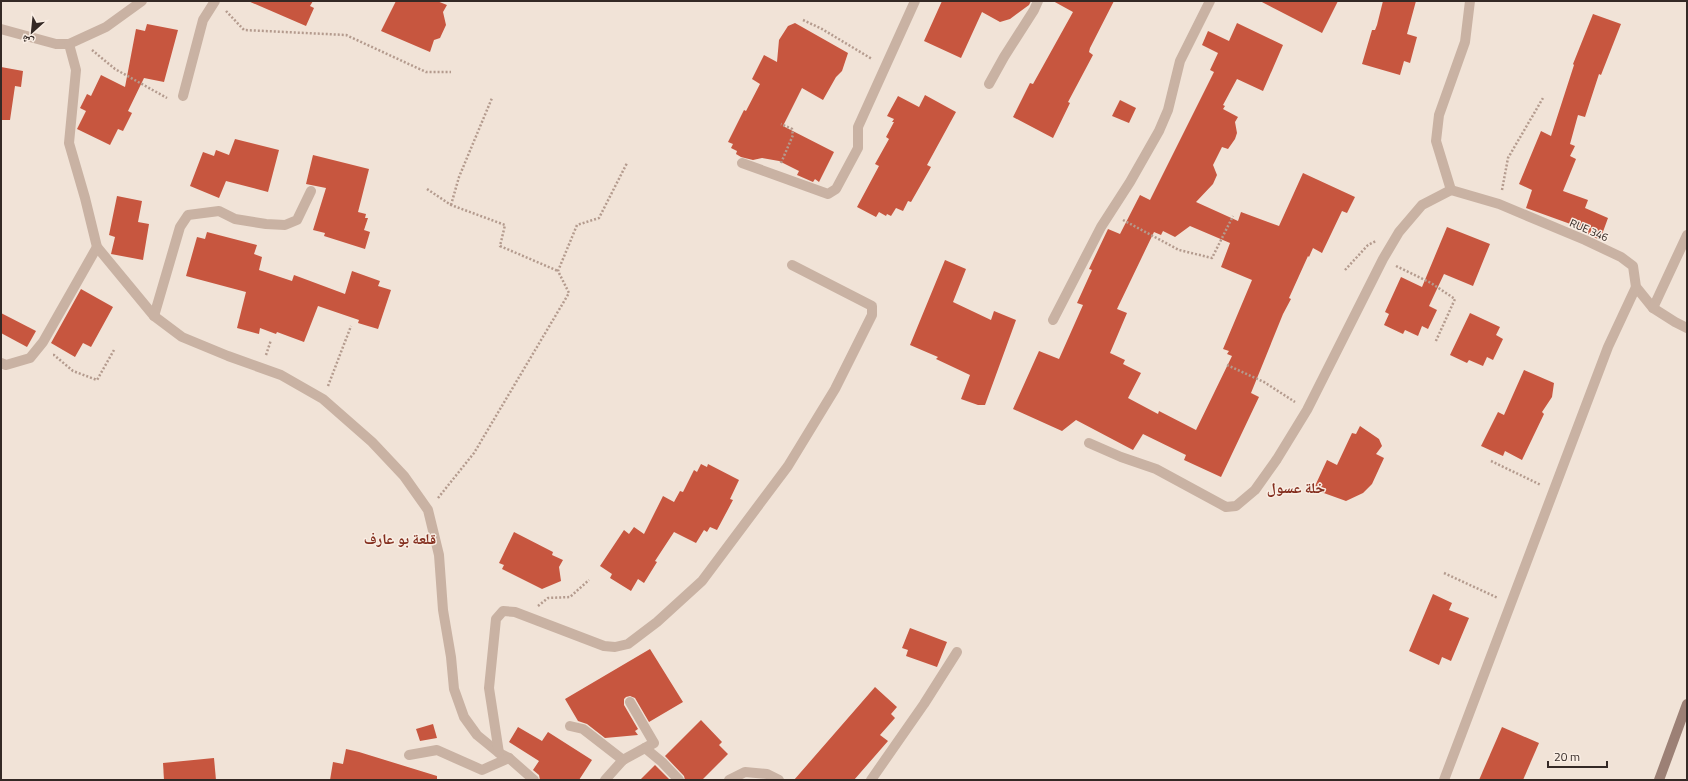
<svg xmlns="http://www.w3.org/2000/svg" width="1688" height="781" font-family="'Titillium Web','Noto Naskh Arabic',sans-serif">
	<style>
		.building { fill: #c7563f; fill-rule: evenodd }
		.lines { fill: none; stroke-linecap: round; stroke-linejoin: round }
		.path { stroke: #b49b8e; stroke-width: 2.5; stroke-dasharray: 2 2; stroke-linecap: butt }
		.minor { stroke: #c9b2a3; stroke-width: 10 }
		.secondary { stroke: #9c8075; stroke-width: 10 }
		.labels { text-anchor: middle; stroke-width: 3; stroke-linejoin: round; paint-order: stroke }
		.street-label { font-size: 11px; fill: #342925; stroke: #f9ede3 }
		.district-label { font-size: 15px; font-weight: bold; fill: #832e1e; stroke: #f9ede3 }
	</style>
	<rect width="100%" height="100%" fill="#f1e3d7"/>
	<g class="building">
		<path d="M248,1H313L310,6L314,8L306,26Z"/>
		<path d="M396,1H437L447,5L443,12L446,25L440,38L434,40L430,52L381,31Z"/>
		<path d="M942,1H1031L1029,5L1010,19L1000,22L982,12L961,58L924,41Z"/>
		<path d="M1053,1H1114L1090,48L1089,52L1093,55L1068,102L1070,103L1053,138L1013,117L1030,83L1033,84L1073,12Z"/>
		<path d="M1260,1H1338L1322,33Z"/>
		<path d="M1383,1H1416L1407,34L1417,37L1410,63L1404,61L1400,75L1362,64L1372,30H1375L1377,25Z"/>
		<path d="M1593,14L1621,24L1601,75L1599,74L1585,117L1578,115L1570,144L1575,146L1570,156L1576,159L1563,191L1588,200L1585,208L1608,218L1600,240L1586,233L1587,230L1526,208L1532,190L1519,184L1541,131L1551,136L1574,65L1573,64Z"/>
		<path d="M795,23L848,53L842,71L836,77L823,100L802,88L783,126L834,152L819,182L815,179L813,182L797,175L799,171L779,161L762,158L753,160L741,157L736,154L737,151L731,148L733,144L728,142L744,110L746,111L760,84L752,79L764,55L777,62L779,40L788,26Z"/>
		<path d="M1237,23L1283,45L1263,91L1237,79L1223,105L1225,106L1223,109L1238,117L1235,122L1237,133L1235,139L1228,149L1222,147L1213,165L1217,175L1213,184L1196,202L1238,221L1241,212L1279,226L1303,173L1355,197L1347,213L1342,211L1322,253L1313,248L1309,257L1308,256L1289,298L1291,299L1283,314L1251,393L1259,397L1221,477L1184,460L1186,455L1143,434L1133,450L1076,420L1062,431L1013,409L1039,351L1059,359L1083,305L1077,303L1092,270L1089,269L1108,229L1120,234L1140,195L1150,200L1214,72L1210,70L1218,53L1202,45L1208,31L1229,41ZM1190,226L1230,243L1221,267L1252,280L1223,349L1229,351L1227,354L1232,356L1196,430L1159,411L1158,414L1128,398L1141,373L1123,364L1125,360L1110,353L1127,313L1117,309L1154,232L1161,235L1163,231L1175,237Z"/>
		<path d="M147,24L178,30L164,82L144,78L128,111L132,113L123,131L118,129L110,145L77,129L86,111L80,108L87,94L91,96L101,75L125,87L136,29L145,31Z"/>
		<path d="M1,67L23,71L21,87L15,86L10,120H1Z"/>
		<path d="M925,95L956,112L927,165L931,167L911,202L908,201L903,211L896,208L891,216L887,214L886,216L879,212L876,217L857,207L879,166L875,164L889,139L886,137L894,122H892L894,119L887,116L898,96L919,107Z"/>
		<path d="M1120,100L1136,108L1129,123L1112,116Z"/>
		<path d="M235,139L279,150L268,192L226,181L219,198L190,186L203,152L214,156L216,150L229,155Z"/>
		<path d="M313,155L369,169L358,212L366,214L365,218H368L364,230L370,232L365,249L324,236L325,233L313,230L326,188L306,184Z"/>
		<path d="M117,196L142,201L138,222L149,224L143,260L111,254L115,237L109,235Z"/>
		<path d="M1447,227L1490,244L1473,286L1444,274L1429,306L1437,310L1428,329L1422,326L1418,336L1405,330L1403,334L1384,325L1389,314L1385,312L1401,277L1422,287Z"/>
		<path d="M207,232L257,245L254,254L262,257L259,270L292,281L294,275L345,294L352,271L380,281L378,286L391,290L378,329L358,323L359,320L318,306L304,342L277,332L276,334L260,328L259,334L237,328L246,292L186,276L197,237L205,239Z"/>
		<path d="M945,260L966,269L953,302L991,320L994,311L1016,320L985,405H978L961,399L970,375L936,359L938,357L910,345Z"/>
		<path d="M81,289L113,307L91,347L83,343L75,357L51,343Z"/>
		<path d="M1,313L36,331L27,347L1,333Z"/>
		<path d="M1470,313L1500,327L1496,335L1503,339L1493,360L1487,357L1483,366L1469,360L1467,363L1450,355Z"/>
		<path d="M1524,370L1554,383L1552,397L1542,412L1544,414L1522,460L1505,451L1503,456L1481,446L1498,412L1504,415Z"/>
		<path d="M1360,426L1379,439L1382,446L1376,454L1384,458L1372,484L1363,493L1346,501L1321,492V488L1315,486L1327,460L1337,465L1352,433L1356,434Z"/>
		<path d="M701,464L707,467L708,464L739,480L730,499L733,500L717,530L710,527L707,532L704,530L696,543L674,532L655,561L657,562L644,583L638,579L631,591L610,578L612,574L600,566L624,530L629,534L634,527L644,534L663,496L674,502L680,491L683,492L694,470L697,472Z"/>
		<path d="M514,532L553,552L552,555L563,560L559,567L561,581L542,589L502,569L504,565L499,563Z"/>
		<path d="M1433,594L1452,603L1449,610L1469,618L1451,661L1442,657L1439,665L1409,651Z"/>
		<path d="M910,628L947,642L937,667L906,656L908,650L902,648Z"/>
		<path d="M650,649L683,702L649,722L635,698L630,696L626,697L624,699V705L638,729L635,731L638,735L605,738L587,724L578,721L565,699Z"/>
		<path d="M875,687L897,707L891,714L895,718L880,735L888,741L854,780H794Z"/>
		<path d="M701,720L722,742L719,745L728,754L702,780H685L684,776L665,756Z"/>
		<path d="M433,724L437,738L420,741L416,729Z"/>
		<path d="M518,727L542,741L548,732L592,760L579,780H540L539,775L533,770L539,761L509,742Z"/>
		<path d="M1502,727L1539,743L1523,780H1479Z"/>
		<path d="M346,749L359,752L437,776V780H330L333,762L343,764Z"/>
		<path d="M214,758L216,780H164L163,763Z"/>
		<path d="M655,765L670,780H640Z"/>
	</g>
	<g class="lines">
		<g class="path">
			<path d="M226,11L244,30L346,35L426,72H451"/>
			<path d="M803,20L822,29L872,59"/>
			<path d="M92,50L115,69L167,98"/>
			<path d="M781,163L793,135L792,129L781,124"/>
			<path d="M427,189L451,205L505,225L500,246L558,271"/>
			<path d="M1502,190L1508,158L1543,98"/>
			<path d="M451,205L459,177L492,98"/>
			<path d="M1123,220L1179,250L1212,258L1233,216"/>
			<path d="M1396,266L1431,283L1455,299L1435,343"/>
			<path d="M1345,270L1368,245L1376,241"/>
			<path d="M53,355H54L73,371L97,380L114,350"/>
			<path d="M266,355L271,340"/>
			<path d="M1227,365L1264,382L1295,402"/>
			<path d="M328,386L351,326"/>
			<path d="M1491,461L1541,485"/>
			<path d="M438,498L474,453L569,293L558,271L577,225L599,218L627,163"/>
			<path d="M1444,573L1498,598"/>
			<path d="M538,606L548,598L570,597L589,580"/>
		</g>
		<g class="minor">
			<path d="M1,29L56,44H69L76,70L69,143L85,198L97,247L154,316L182,337L228,356L281,375L323,399L372,442L404,476L428,510L439,555L443,610L451,657L454,689L464,717L477,735L499,753L509,758L534,780"/>
			<path d="M69,44L106,27L142,1"/>
			<path d="M989,84L1004,57L1034,10L1038,1"/>
			<path d="M183,96L203,20L215,1"/>
			<path d="M742,163L828,194L836,189L858,148V127L915,1"/>
			<path d="M1451,190L1499,204L1585,240L1621,257L1633,266L1636,287L1653,308L1675,322L1687,328"/>
			<path d="M1653,308L1687,235"/>
			<path d="M154,316L180,227L188,215L219,211L235,219L266,224L285,225L297,220L311,191"/>
			<path d="M1053,320L1101,227L1130,182L1159,131L1168,110L1180,61L1210,1"/>
			<path d="M1,363L6,365L30,358L43,342L97,247"/>
			<path d="M1089,443L1121,457L1156,469L1226,507L1236,506L1255,490L1277,459L1307,410L1383,259L1399,232L1422,205L1451,190L1436,141L1439,115L1465,42L1470,1"/>
			<path d="M570,726L583,729L623,760L605,780"/>
			<path d="M645,748L662,762L679,780"/>
			<path d="M499,753L489,688L496,619L503,611L515,612L604,646L615,647L628,644L657,622L702,581L788,466L835,389L872,315V306L792,265"/>
			<path d="M409,755L437,750L482,770L509,758"/>
			<path d="M623,760L654,743L630,702"/>
			<path d="M729,780L745,772L767,774L779,780"/>
			<path d="M871,780L924,704L957,652"/>
			<path d="M1444,780L1608,347L1636,287"/>
		</g>
		<path class="secondary" d="M1659,780L1687,704"/>
	</g>
	<g class="labels">
		<g class="street-label">
			<text transform="translate(1589 230) rotate(23)" y="4">RUE 346</text>
		</g>
		<g class="district-label">
			<text x="1296" y="493">خلة عسول</text>
			<text x="400" y="544">قلعة بو عارف</text>
		</g>
	</g>
	<rect width="1688" height="781" fill="none" stroke="#342925" stroke-width="4"/>
	<g transform="translate(32 32) rotate(207)" stroke="#f9ede3" stroke-width="3" paint-order="stroke">
	<path d="M0-3L7 15L0 10L-7 15Z" fill="#342925"/>
	<text y="-6" font-size="11" font-weight="bold" text-anchor="middle" fill="#342925">ش</text>
	</g>
	<path d="M1548 761v6h59v-6" fill="none" stroke="#342925" stroke-width="2"/>
	<text x="1554" y="761" font-size="12" fill="#342925" stroke="#f9ede3" stroke-width="3" paint-order="stroke">20 m</text>
</svg>
